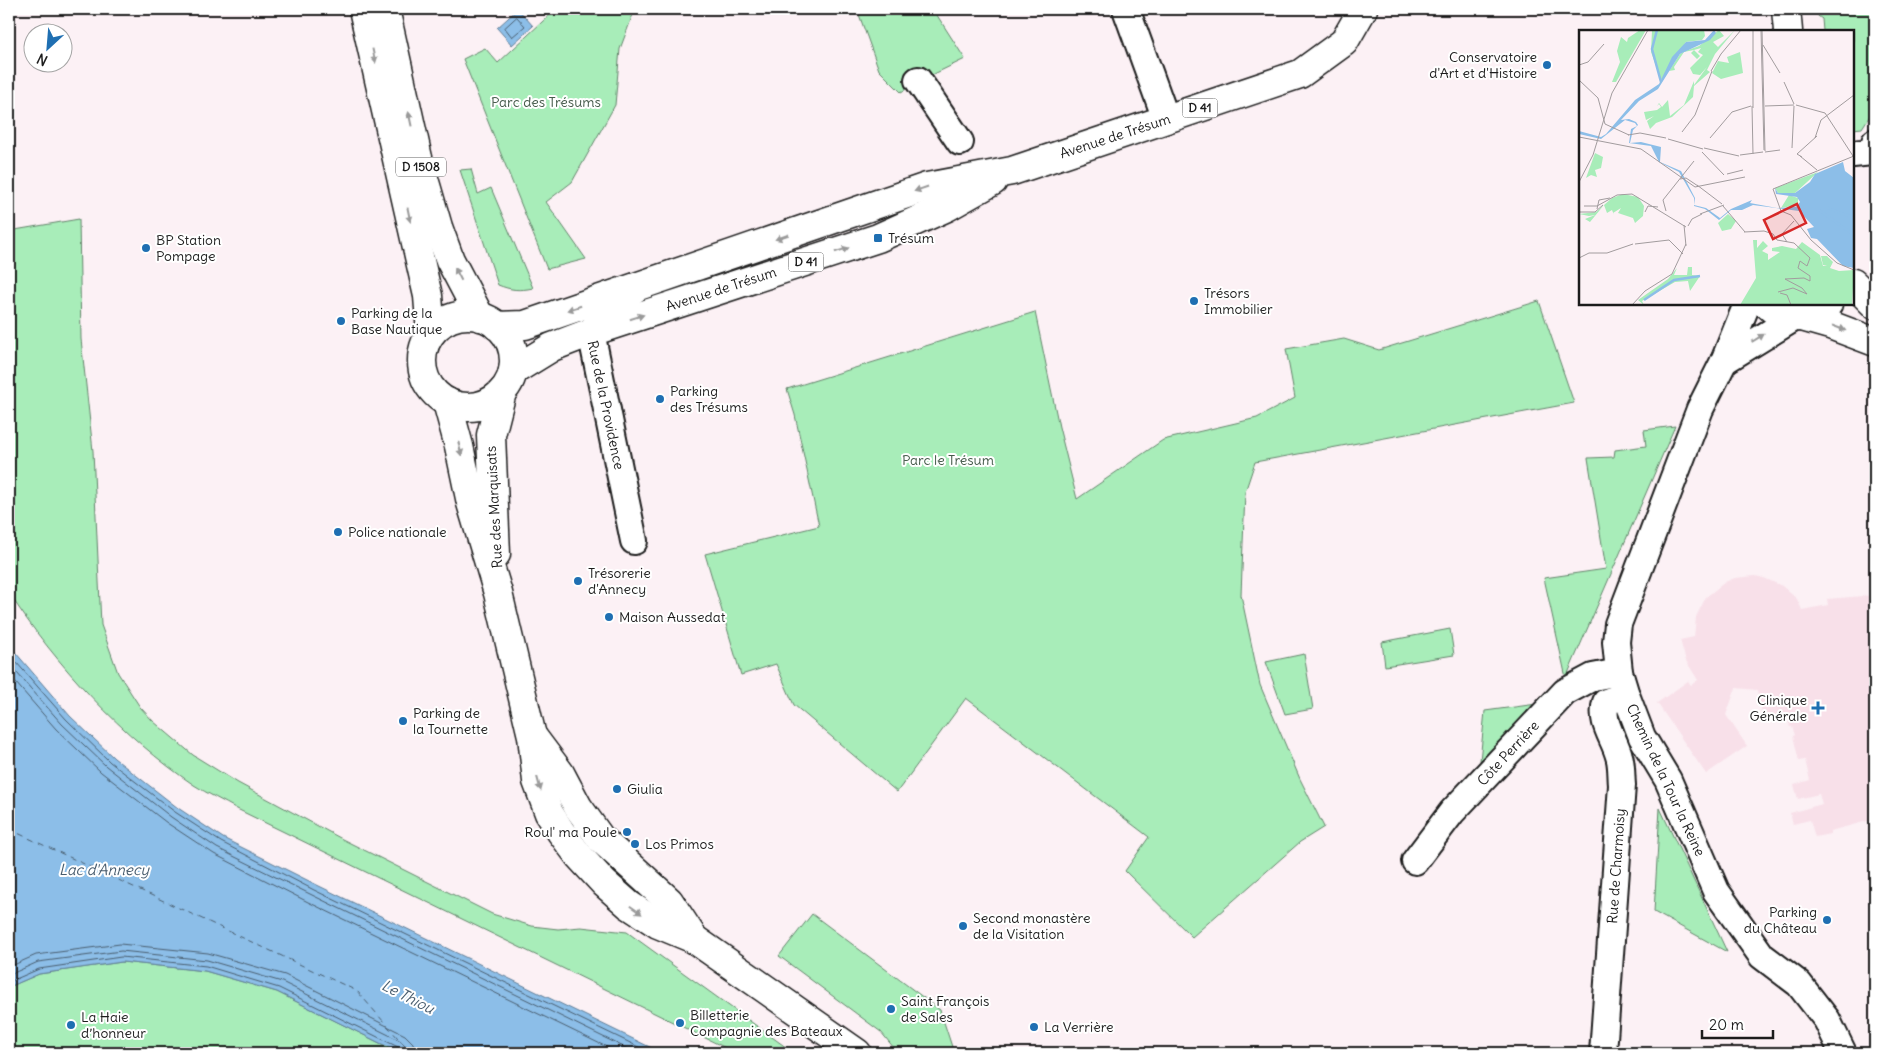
<svg xmlns="http://www.w3.org/2000/svg" width="1884" height="1062" font-family="Delius,sans-serif">
	<style>
		.built { fill: #f8e0e9 }
		.green { fill: #a8edb9; stroke: #62846a }
		.water { fill: #8cbee8; stroke: #5f7d96 }
		.lines { fill: none; stroke-linecap: round; stroke-linejoin: round }
		.shore { stroke: #495d6e; stroke-width: 1 }
		.ferry { stroke: #495d6e; stroke-width: 1; stroke-dasharray: 6 5; stroke-linecap: butt }
		.minor-casing { stroke: #1c1c1c; stroke-width: 30 }
		.major-casing { stroke: #1c1c1c; stroke-width: 31 }
		.minor { stroke: #fff; stroke-width: 26 }
		.major { stroke: #fff; stroke-width: 28 }
		.oneway { fill: #999 }
		.poi-dot { fill: #1f6fb2; stroke: #fff; stroke-width: 2 }
		.labels { text-anchor: middle; stroke-width: 4; stroke-linejoin: round; paint-order: stroke }
		.shield { fill: #fff; stroke: #606060; stroke-width: 1 }
		.shield-label { font-size: 12px; font-weight: bold; fill: #1c1c1c }
		.poi-label { font-size: 14px; fill: #1c1c1c; stroke: #fff; text-anchor: start }
		.park-label { font-size: 14px; fill: #465b4b; stroke: #fff }
		.street-label { font-size: 14px; fill: #1c1c1c; stroke: #fff }
		.water-label { font-size: 15px; font-style: italic; fill: #495d6e; stroke: #fff }
		.inset-river { fill: none; stroke: #8cbee8; stroke-width: 2.5 }
		.inset-road { fill: none; stroke: #a29c9e; stroke-width: 1 }
		.view { fill: #d62828; fill-opacity: 0.15; stroke: #d62828; stroke-width: 2.5 }
		.inset-edge { fill: none; stroke: #1c1c1c; stroke-width: 2.5 }
	</style>
	<rect width="100%" height="100%" fill="#fcf1f5"/>
	<filter id="ink" filterUnits="userSpaceOnUse"><feTurbulence type="fractalNoise" baseFrequency=".02" numOctaves="2"/><feDisplacementMap in="SourceGraphic" scale="10" xChannelSelector="R" yChannelSelector="G"/><feConvolveMatrix kernelMatrix="1 2 1 2 8 2 1 2 1" color-interpolation-filters="sRGB"/></filter>
	<g filter="url(#ink)">
		<path class="built" d="M1755,576L1764,578L1782,586L1797,599L1802,610L1828,605L1827,599L1875,595V819L1830,831V834L1815,837L1810,820L1793,824L1790,813L1822,804L1819,794L1798,799L1794,785L1810,780L1805,760L1799,761L1793,736L1795,735L1792,727H1790L1787,716L1774,720L1762,713L1757,690L1736,688L1726,715L1747,746L1706,774L1657,703L1688,681L1691,685L1698,680L1686,661L1680,640L1694,637L1696,617L1706,597L1725,582L1735,578Z"/>
		<g class="green">
			<path d="M556,9H635L620,49L615,105L572,182L546,202L586,259L547,269L463,59L485,48L498,63Z"/>
			<path d="M857,9H933L965,59L936,73L901,92L879,70Z"/>
			<path d="M1817,9H1875V103L1873,111L1862,128L1853,129V31H1823L1822,19L1818,16Z"/>
			<path d="M471,169L478,194L491,188L533,288C519,291 511,290 498,285L460,170Z"/>
			<path d="M79,219L81,339L93,451L101,625L118,673L140,707L153,721L193,755L238,783L342,839L492,914L532,926L558,929L581,927L627,932L794,1053H736L237,809C223,801 208,794 194,785C124,738 54,663 9,593V231Z"/>
			<path d="M1539,301L1574,403L1255,462L1245,492L1241,595L1260,685L1300,779L1324,827L1300,842L1192,937L1125,871L1149,837L966,698L897,792L794,705L776,664L741,675L705,554L819,526L795,415L787,389L1035,312L1059,427L1077,499L1163,440L1257,418L1295,398L1286,349L1344,339L1379,350Z"/>
			<path d="M1675,426L1566,678L1544,578L1606,569L1588,458L1614,457L1615,450L1646,446L1644,430Z"/>
			<path d="M1450,629L1454,655L1385,666L1382,642Z"/>
			<path d="M1304,654L1313,709L1285,714L1266,662Z"/>
			<path d="M1537,704L1480,761L1485,711Z"/>
			<path d="M1660,808L1727,952L1654,912Z"/>
			<path d="M812,914L940,1010L954,1053H898L881,1032L779,956Z"/>
			<path d="M122,962L205,971L277,992L400,1053H9V987L39,974Z"/>
		</g>
		<g class="water">
			<path d="M518,9L533,26L512,45L497,28Z"/>
			<path d="M9,645L70,716L114,758L178,808L223,838L317,885L662,1053H400L277,992L205,971L122,962L39,974L9,987Z"/>
		</g>
		<g class="lines">
			<g class="shore">
				<path d="M517,17L525,26L512,37L505,28Z"/>
				<path d="M9,654L66,719L110,762L175,812L221,842L314,890L651,1053"/>
				<path d="M9,664L62,724L106,766L171,817L217,848L312,895L636,1053"/>
				<path d="M9,675L56,729L101,772L167,823L214,854L308,902L619,1053"/>
				<path d="M9,967L36,955L120,944L208,953L285,975L405,1035L413,1043L415,1053"/>
				<path d="M9,975L38,962L121,951L207,960L282,982L401,1041L406,1046L407,1053"/>
				<path d="M9,982L39,969L121,957L206,966L279,988L398,1047L401,1053"/>
			</g>
			<path class="ferry" d="M9,829L357,991L411,1053"/>
			<defs>
				<g id="minor">
					<path d="M1126,9L1166,119"/>
					<path d="M918,80L960,142"/>
					<path d="M1853,154L1872,152L1875,142"/>
					<path d="M634,290L607,310L591,332L634,541"/>
					<path d="M1747,304L1724,361L1700,409L1618,624L1616,642L1619,672L1626,695L1642,737L1668,780L1716,891L1762,956L1799,984L1827,1020L1843,1053"/>
					<path d="M1724,361L1794,318"/>
					<path d="M1415,861L1452,812L1565,692L1593,677L1619,672"/>
					<path d="M1603,1053L1622,785C1621,776 1622,765 1619,756C1614,737 1600,723 1606,702L1626,695"/>
				</g>
				<g id="major">
					<path d="M363,9L428,296L431,333"/>
					<path d="M385,9L418,158L438,227L450,260L480,317"/>
					<path d="M1786,9L1788,31"/>
					<path d="M1853,283L1875,305"/>
					<path d="M1767,304C1784,321 1811,322 1828,304"/>
					<circle cx="468" cy="361" r="46"/>
					<path d="M1802,317L1830,325L1875,342"/>
					<path d="M497,326L525,325L927,187L1012,171L1300,74L1344,42L1363,9"/>
					<path d="M513,371L552,347L591,332L878,238L947,207L993,181"/>
					<path d="M447,402L459,446L471,503L498,593L532,736L537,781L549,813L561,832L579,856L604,883L629,905L658,924L694,939L857,1053"/>
					<path d="M496,554L491,435L502,392"/>
					<path d="M533,737L560,773L578,807L601,839L669,901L694,939"/>
				</g>
			</defs>
			<use href="#minor" class="minor-casing"/>
			<use href="#major" class="major-casing"/>
			<use href="#minor" class="minor"/>
			<use href="#major" class="major"/>
		</g>
		<defs><path id="oneway-solid" d="M-6-.8H1V-3.2L6.5 0L1 3.2V.8H-6Z" transform="scale(1.25)"/></defs>
		<g class="oneway">
			<use href="#oneway-solid" transform="translate(374 56) rotate(78)"/>
			<use href="#oneway-solid" transform="translate(410 119) rotate(-102)"/>
			<use href="#oneway-solid" transform="translate(921 189) rotate(161)"/>
			<use href="#oneway-solid" transform="translate(409 215) rotate(78)"/>
			<use href="#oneway-solid" transform="translate(782 237) rotate(161)"/>
			<use href="#oneway-solid" transform="translate(842 250) rotate(-18)"/>
			<use href="#oneway-solid" transform="translate(458 274) rotate(-117)"/>
			<use href="#oneway-solid" transform="translate(574 308) rotate(162)"/>
			<use href="#oneway-solid" transform="translate(637 317) rotate(-18)"/>
			<use href="#oneway-solid" transform="translate(1839 328) rotate(21)"/>
			<use href="#oneway-solid" transform="translate(1758 338) rotate(-32)"/>
			<use href="#oneway-solid" transform="translate(460 449) rotate(77)"/>
			<use href="#oneway-solid" transform="translate(539 784) rotate(75)"/>
			<use href="#oneway-solid" transform="translate(636 910) rotate(35)"/>
		</g>
	</g>
	<g class="poi-dot">
		<circle cx="1547" cy="65" r="5"/>
		<rect x="873" y="233" width="10" height="10" rx="2.5"/>
		<circle cx="146" cy="248" r="5"/>
		<circle cx="1194" cy="301" r="5"/>
		<circle cx="341" cy="321" r="5"/>
		<circle cx="660" cy="399" r="5"/>
		<circle cx="338" cy="532" r="5"/>
		<circle cx="578" cy="581" r="5"/>
		<circle cx="609" cy="617" r="5"/>
		<path d="M1815.5 700.5h5v5h5v5h-5v5h-5v-5h-5v-5h5z"/>
		<circle cx="403" cy="721" r="5"/>
		<circle cx="617" cy="789" r="5"/>
		<circle cx="627" cy="832" r="5"/>
		<circle cx="635" cy="844" r="5"/>
		<circle cx="1827" cy="920" r="5"/>
		<circle cx="963" cy="926" r="5"/>
		<circle cx="891" cy="1009" r="5"/>
		<circle cx="680" cy="1023" r="5"/>
		<circle cx="71" cy="1025" r="5"/>
		<circle cx="1034" cy="1027" r="5"/>
	</g>
	<g class="labels">
		<g class="shield">
			<rect x="1182.5" y="98.5" width="35" height="19" rx="4"/>
			<rect x="396" y="157.5" width="50" height="19" rx="4"/>
			<rect x="788.5" y="252.5" width="35" height="19" rx="4"/>
		</g>
		<g class="shield-label">
			<text x="1200" y="112">D 41</text>
			<text x="421" y="171">D 1508</text>
			<text x="806" y="266">D 41</text>
		</g>
		<g class="poi-label">
			<text x="1537" y="62" text-anchor="end">Conservatoire<tspan x="1537" dy="16">d'Art et d'Histoire</tspan></text>
			<text x="888" y="243">Trésum</text>
			<text x="156" y="245">BP Station<tspan x="156" dy="16">Pompage</tspan></text>
			<text x="1204" y="298">Trésors<tspan x="1204" dy="16">Immobilier</tspan></text>
			<text x="351" y="318">Parking de la<tspan x="351" dy="16">Base Nautique</tspan></text>
			<text x="670" y="396">Parking<tspan x="670" dy="16">des Trésums</tspan></text>
			<text x="348" y="537">Police nationale</text>
			<text x="588" y="578">Trésorerie<tspan x="588" dy="16">d'Annecy</tspan></text>
			<text x="619" y="622">Maison Aussedat</text>
			<text x="1807" y="705" text-anchor="end">Clinique<tspan x="1807" dy="16">Générale</tspan></text>
			<text x="413" y="718">Parking de<tspan x="413" dy="16">la Tournette</tspan></text>
			<text x="627" y="794">Giulia</text>
			<text x="617" y="837" text-anchor="end">Roul' ma Poule</text>
			<text x="645" y="849">Los Primos</text>
			<text x="1817" y="917" text-anchor="end">Parking<tspan x="1817" dy="16">du Château</tspan></text>
			<text x="973" y="923">Second monastère<tspan x="973" dy="16">de la Visitation</tspan></text>
			<text x="901" y="1006">Saint François<tspan x="901" dy="16">de Sales</tspan></text>
			<text x="690" y="1020">Billetterie<tspan x="690" dy="16">Compagnie des Bateaux</tspan></text>
			<text x="81" y="1022">La Haie<tspan x="81" dy="16">d’honneur</tspan></text>
			<text x="1044" y="1032">La Verrière</text>
		</g>
		<g class="park-label">
			<text x="546" y="107">Parc des Trésums</text>
			<text x="948" y="465">Parc le Trésum</text>
		</g>
		<g class="street-label">
			<text transform="translate(1115 136) rotate(-18)" y="5">Avenue de Trésum</text>
			<text transform="translate(721 289) rotate(-18)" y="5">Avenue de Trésum</text>
			<text transform="translate(606 405) rotate(78)" y="5">Rue de la Providence</text>
			<text transform="translate(494 507) rotate(-93)" y="5">Rue des Marquisats</text>
			<text transform="translate(1508 753) rotate(-47)" y="5">Côte Perrière</text>
			<text transform="translate(1666 780) rotate(65)" y="5">Chemin de la Tour la Reine</text>
			<text transform="translate(1616 866) rotate(-86)" y="5">Rue de Charmoisy</text>
		</g>
		<g class="water-label">
			<text x="104" y="875">Lac d'Annecy</text>
			<text transform="translate(408 997) rotate(27)" y="5">Le Thiou</text>
		</g>
	</g>
	<g transform="translate(1579 30)">
		<rect width="275" height="275" fill="#fcf1f5"/>
		<path d="M61,0H67L37,52H33L41,32L38,21L42,7L48,12L49,8ZM73,0H125L126,6L123,10L107,12L82,50L72,22ZM140,0L145,6L134,12L139,17L156,0L136,24L128,40L131,42L115,56L114,67L93,87L77,93L71,99L68,91L75,86L67,90L65,82L78,80L82,77L80,74L78,76L80,73L83,77L89,70L91,86L105,75L115,51V55L128,37L121,45L114,44L111,38L124,25L119,22L122,18L115,20L121,26L118,29L112,23L115,20L105,22L95,37L96,40L90,41L101,24L106,21L120,16ZM161,22L164,43L142,49L133,43L139,31L150,33L148,27ZM16,123L24,127L22,138L16,140L18,147L12,145L7,148ZM239,142L216,163H199L196,158ZM44,164L59,167L65,176L64,186L56,193L54,188L39,183L42,178L34,183L35,185L33,180L28,183L25,175L11,192L6,189L16,185L10,186L0,184L17,182L33,168ZM210,165L219,168V175L202,178ZM149,184L157,191L152,199L143,201L139,193ZM174,210H178V218L184,211L189,216L183,221L189,224V230L201,222L193,221V218L203,216L217,219L223,212L241,225L244,236L248,235H244L242,226H248L254,232L251,238L260,241L275,240L273,275H161L177,248ZM109,237H113V245L121,246L111,261L109,251L96,252L63,271L65,275L59,270L89,249L98,238L95,245H108Z" fill="#a8edb9"/>
		<path d="M135,0L137,3L131,10L101,24L79,59L60,71L42,90L50,89L57,92L59,95L54,100L51,113L62,112L82,117L81,132L102,141L116,168L115,175L127,178L141,188L152,179L173,170L171,173L198,178L217,177L221,172L218,167L197,164L196,158L199,163H216L231,152L236,144L264,132L266,141L275,148V238L264,236L238,209L232,208L228,199L235,197L220,181L174,175L163,180H152L140,190L126,179L115,176V168L100,142L80,132L72,116L50,113L52,99L58,96L56,93L46,90L22,109L0,104V101L22,107L27,104L56,70L80,54L93,27L107,12L126,10Z" fill="#8cbee8"/>
		<path class="inset-river" d="M78,0L73,19L82,52M211,178H237M275,188L249,178H237L275,205M65,270L95,250L121,246"/>
		<path class="inset-road" d="M182,0L185,120M183,0L186,121M184,15L201,43M0,35L9,32L25,14M132,41L142,24L162,0M0,50L19,68L26,94L50,105M205,52L215,74M217,75L246,83L274,126M173,76L174,124M186,76L215,75M174,78V0M103,102L116,85L133,41M49,105L61,103L87,108M0,107L62,119L116,157L166,147M131,108L153,82L172,76M236,108L242,90L275,65M89,109L124,119M125,118L160,126M213,118L215,76M123,122L145,145M186,122L201,120M161,125L184,122M221,126L238,140M223,127L218,124L238,106M148,144L164,140M101,149L107,148L119,156M0,152L14,125L33,63L69,0M118,155L143,174M194,159L202,181L212,185L232,210L258,233L275,240M194,159L275,126M5,176H18L38,165L53,164L107,197M144,176L166,202M18,179L20,170L31,168M87,181L84,170L115,131M0,182H16L24,175M66,182L69,176L79,177M121,184L145,175M105,195L107,216M109,196L113,189L123,184M165,202L185,201L194,204M194,204L198,210L215,213L231,228L228,236L221,231L219,238L231,246V251L225,248L206,249L223,258L228,264L214,258L199,262M208,212L203,204L215,191M56,214L90,210L104,224M0,228L10,223H28L54,214M201,263L208,265L212,275M53,275L66,261L93,244L107,214"/>
		<path class="view" d="M218,174L227,193L194,209L185,190Z"/>
		<rect width="275" height="275" class="inset-edge"/>
	</g>
	<rect width="1884" height="1062" fill="none" stroke="#fff" stroke-width="30"/>
	<rect x="15" y="15" width="1854" height="1032" fill="none" stroke="#1c1c1c" stroke-width="2" filter="url(#ink)"/>
	<g transform="translate(48 48) rotate(206)"><circle r="24" fill="#ffffff" stroke="#a4a4a4"/>
	<path d="M0-4L9 19L0 12L-9 19Z" fill="#1f6fb2"/>
	<text y="-8" font-size="14" font-weight="bold" text-anchor="middle" fill="#1c1c1c">N</text>
	</g>
	<path d="M1702 1030v8h71v-8" fill="none" stroke="#1c1c1c" stroke-width="2.5"/>
	<text x="1709" y="1030" font-size="15" fill="#1c1c1c" stroke="#ffffff" stroke-width="4" paint-order="stroke">20 m</text>
</svg>
